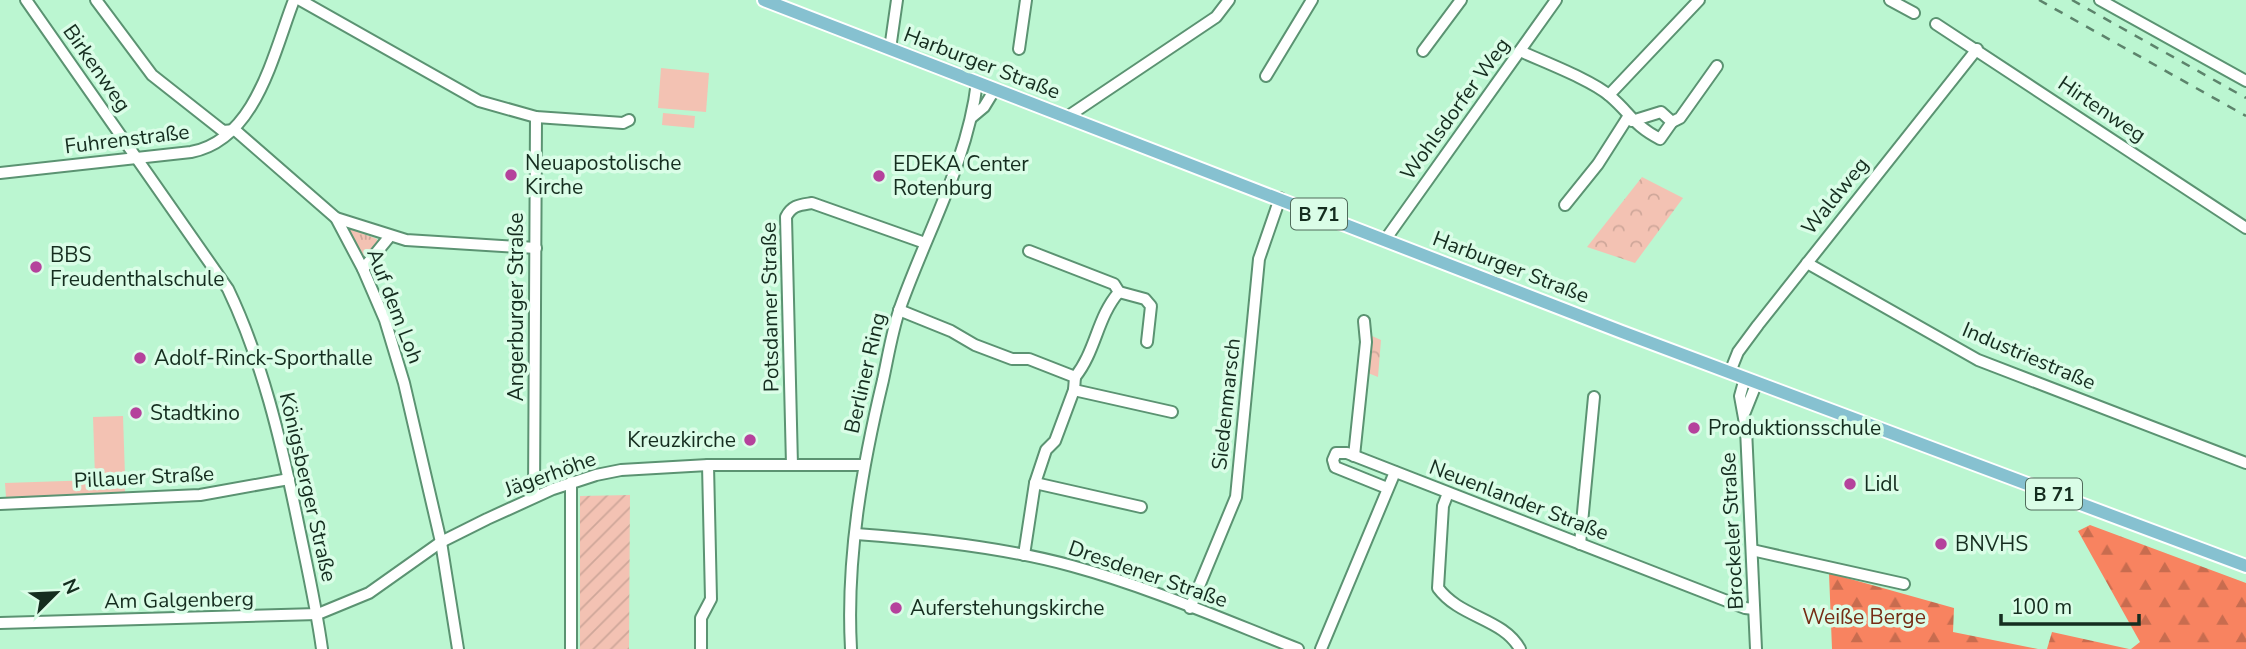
<svg xmlns="http://www.w3.org/2000/svg" width="2246" height="649" font-family="'Nunito Sans',sans-serif">
	<style>
		.grass { fill: url(#grass-tufts) }
		.forest { fill: url(#forest-firs) }
		.park { fill: url(#park-crowns) }
		.garden { fill: url(#garden-furrows) }
		.pitch { fill: #f3c2b3 }
		.lines { fill: none; stroke-linecap: round; stroke-linejoin: round }
		.minor-casing { stroke: #5b9372; stroke-width: 14 }
		.major-casing { stroke: #fff; stroke-width: 16 }
		.minor { stroke: #fff; stroke-width: 10 }
		.major { stroke: #86c1d0; stroke-width: 12 }
		.rail { stroke: #5c836b; stroke-width: 2.5; stroke-dasharray: 9 9; stroke-linecap: butt }
		.poi-dot { fill: #b5429c; stroke: #dafde7; stroke-width: 2.5 }
		.labels { text-anchor: middle; stroke-width: 7; stroke-linejoin: round; paint-order: stroke }
		.shield { fill: #dafde7; stroke: #506b5b; stroke-width: 2 }
		.shield-label { font-size: 19px; font-weight: bold; fill: #152d1f }
		.street-label { font-size: 21px; fill: #152d1f; stroke: #dafde7 }
		.poi-label { font-size: 21px; fill: #152d1f; stroke: #dafde7; text-anchor: start }
		.park-label { font-size: 21px; fill: #762c15; stroke: #dafde7 }
	</style>
	<defs>
		<pattern id="grass-tufts" width="24" height="20" patternUnits="userSpaceOnUse" patternTransform="scale(1.75)"><rect width="24" height="20" fill="#f3c2b3"/><path d="M3 7l-1-3M5 7V3M7 7l1-3M15 17l-1-3M17 17v-4M19 17l1-3" fill="none" stroke="#cfa79a"/></pattern>
		<pattern id="forest-firs" width="22" height="20" patternUnits="userSpaceOnUse" patternTransform="scale(1.75)"><rect width="22" height="20" fill="#f88360"/><path d="M5 1l3.5 6h-7zM16 11l3.5 6h-7z" fill="#c86c4f"/></pattern>
		<pattern id="park-crowns" width="20" height="18" patternUnits="userSpaceOnUse" patternTransform="scale(1.75)"><rect width="20" height="18" fill="#f3c2b3"/><path d="M2 6a3 3 0 1 1 6 0M12 15a3 3 0 1 1 6 0" fill="none" stroke="#cfa79a"/></pattern>
		<pattern id="garden-furrows" width="10" height="10" patternUnits="userSpaceOnUse" patternTransform="scale(1.75)"><rect width="10" height="10" fill="#f3c2b3"/><path d="M-1 1l2-2M0 10L10 0M9 11l2-2" fill="none" stroke="#cfa79a"/></pattern>
	</defs>
	<rect width="100%" height="100%" fill="#bbf6d1"/>
	<path class="grass" d="M348,228L377,239V245L365,258Z"/>
	<g class="forest">
		<path d="M2090,525L2246,583V649H2131L2140,642L2078,531Z"/>
		<path d="M1829,573L1954,608L1953,632L2038,649H1832Z"/>
		<path d="M2052,632L2129,649H2047Z"/>
	</g>
	<g class="park">
		<path d="M1642,177L1683,198L1635,263L1587,247Z"/>
		<path d="M1372,336L1381,340L1378,377L1368,373Z"/>
	</g>
	<path class="garden" d="M630,495L629,649H580V496Z"/>
	<g class="pitch">
		<path d="M661,68L709,73L706,112L658,108Z"/>
		<path d="M663,113L695,116L694,128L662,125Z"/>
		<path d="M123,416L125,476L95,477L93,417Z"/>
		<path d="M125,479V493L6,497L5,483Z"/>
	</g>
	<g class="lines">
		<defs>
			<g id="minor">
				<path d="M26,0L228,289C262,360 281,441 297,518C306,562 316,605 322,649"/>
				<path d="M96,0L152,75L223,131L235,130L336,218L363,269L385,320L404,383L441,542L458,649"/>
				<path d="M300,0L479,101L536,117L623,123L629,120"/>
				<path d="M1890,0L1914,13"/>
				<path d="M2100,0L2246,81"/>
				<path d="M1936,24L2246,228"/>
				<path d="M890,49L897,0"/>
				<path d="M1019,49L1026,0"/>
				<path d="M1423,51L1461,0"/>
				<path d="M1520,51C1544,62 1592,80 1610,96C1631,114 1633,125 1660,139L1672,122L1661,112L1632,121"/>
				<path d="M1266,76L1312,0"/>
				<path d="M1609,95L1699,0"/>
				<path d="M972,117L984,107L995,89"/>
				<path d="M1067,117L1216,17L1229,0"/>
				<path d="M1672,122L1680,118L1717,66"/>
				<path d="M0,173L191,152C256,140 273,54 294,0"/>
				<path d="M1565,205L1598,164L1628,117"/>
				<path d="M336,218L406,240L536,248"/>
				<path d="M1385,240L1556,0"/>
				<path d="M1029,251L1114,284L1119,292C1097,317 1096,351 1075,377"/>
				<path d="M1807,263L1978,360L2246,463"/>
				<path d="M363,269L390,236"/>
				<path d="M1119,292L1145,299L1151,306L1147,342"/>
				<path d="M899,310L951,331L975,345L1012,359H1029L1075,377L1074,390L1055,441L1046,450L1035,483L1024,555"/>
				<path d="M1730,372L1738,352L1758,325L1977,49"/>
				<path d="M1745,378L1740,396L1746,429L1756,649"/>
				<path d="M1074,390L1172,412"/>
				<path d="M1745,412L1757,382"/>
				<path d="M1354,456L1366,342L1364,321"/>
				<path d="M792,465L786,217C792,205 800,205 812,203L925,243"/>
				<path d="M1035,483L1141,507"/>
				<path d="M1387,488L1335,467L1333,460L1336,453H1347L1745,608L1754,609"/>
				<path d="M1448,493L1443,506L1438,588C1460,618 1503,618 1520,649"/>
				<path d="M534,497L536,117"/>
				<path d="M0,504L200,495L289,479"/>
				<path d="M856,534C927,539 1003,547 1072,566C1149,587 1224,620 1298,649"/>
				<path d="M1580,544L1594,397"/>
				<path d="M1752,550L1904,584"/>
				<path d="M1190,608L1236,497L1259,259L1280,198"/>
				<path d="M0,623L318,614L369,593L441,542L487,519L553,489L596,475L621,470L708,465H864"/>
				<path d="M571,649V482"/>
				<path d="M701,649V618L711,599L708,465"/>
				<path d="M851,649C846,559 862,467 883,380C888,357 892,331 900,308C926,234 968,161 977,82"/>
				<path d="M1321,649L1395,472"/>
			</g>
			<path id="major" d="M764,0L1622,332L2246,566"/>
		</defs>
		<use href="#minor" class="minor-casing"/>
		<use href="#major" class="major-casing"/>
		<use href="#minor" class="minor"/>
		<use href="#major" class="major"/>
		<g class="rail">
			<path d="M2039,0L2246,116"/>
			<path d="M2072,0L2246,98"/>
		</g>
	</g>
	<g class="poi-dot">
		<circle cx="511" cy="175" r="7"/>
		<circle cx="879" cy="176" r="7"/>
		<circle cx="36" cy="267" r="7"/>
		<circle cx="140" cy="358" r="7"/>
		<circle cx="136" cy="413" r="7"/>
		<circle cx="1694" cy="428" r="7"/>
		<circle cx="750" cy="440" r="7"/>
		<circle cx="1850" cy="484" r="7"/>
		<circle cx="1941" cy="544" r="7"/>
		<circle cx="896" cy="608" r="7"/>
	</g>
	<g class="labels">
		<g class="shield">
			<rect x="1291" y="198.5" width="56" height="31" rx="5"/>
			<rect x="2026" y="478.5" width="56" height="31" rx="5"/>
		</g>
		<g class="shield-label">
			<text x="1319" y="221">B 71</text>
			<text x="2054" y="501">B 71</text>
		</g>
		<g class="street-label">
			<text transform="translate(982 63) rotate(21)" y="7">Harburger Straße</text>
			<text transform="translate(97 68) rotate(55)" y="7">Birkenweg</text>
			<text transform="translate(1455 109) rotate(-54)" y="7">Wohlsdorfer Weg</text>
			<text transform="translate(2102 109) rotate(34)" y="7">Hirtenweg</text>
			<text transform="translate(127 139) rotate(-7)" y="7">Fuhrenstraße</text>
			<text transform="translate(1835 196) rotate(-51)" y="7">Waldweg</text>
			<text transform="translate(1511 267) rotate(21)" y="7">Harburger Straße</text>
			<text transform="translate(395 306) rotate(69)" y="7">Auf dem Loh</text>
			<text transform="translate(516 307) rotate(-90)" y="7">Angerburger Straße</text>
			<text transform="translate(770 307) rotate(-91)" y="7">Potsdamer Straße</text>
			<text transform="translate(2029 356) rotate(23)" y="7">Industriestraße</text>
			<text transform="translate(865 373) rotate(-77)" y="7">Berliner Ring</text>
			<text transform="translate(1226 404) rotate(-84)" y="7">Siedenmarsch</text>
			<text transform="translate(550 474) rotate(-20)" y="7">Jägerhöhe</text>
			<text transform="translate(144 477) rotate(-3)" y="7">Pillauer Straße</text>
			<text transform="translate(308 487) rotate(77)" y="7">Königsberger Straße</text>
			<text transform="translate(1519 500) rotate(21)" y="7">Neuenlander Straße</text>
			<text transform="translate(1732 531) rotate(-93)" y="7">Brockeler Straße</text>
			<text transform="translate(1148 574) rotate(19)" y="7">Dresdener Straße</text>
			<text transform="translate(179 600) rotate(-1)" y="7">Am Galgenberg</text>
		</g>
		<g class="poi-label">
			<text x="525" y="170">Neuapostolische<tspan x="525" dy="24">Kirche</tspan></text>
			<text x="893" y="171">EDEKA Center<tspan x="893" dy="24">Rotenburg</tspan></text>
			<text x="50" y="262">BBS<tspan x="50" dy="24">Freudenthalschule</tspan></text>
			<text x="154" y="365">Adolf-Rinck-Sporthalle</text>
			<text x="150" y="420">Stadtkino</text>
			<text x="1708" y="435">Produktionsschule</text>
			<text x="736" y="447" text-anchor="end">Kreuzkirche</text>
			<text x="1864" y="491">Lidl</text>
			<text x="1955" y="551">BNVHS</text>
			<text x="910" y="615">Auferstehungskirche</text>
		</g>
		<g class="park-label">
			<text x="1864" y="624">Weiße Berge</text>
		</g>
	</g>
	<g transform="translate(56 593) rotate(66)" stroke="#dafde7" stroke-width="5" paint-order="stroke">
	<path d="M0-5L12 26L0 18L-12 26Z" fill="#152d1f"/>
	<text y="-10" font-size="19" font-weight="bold" text-anchor="middle" fill="#152d1f">N</text>
	</g>
	<path d="M2001 614v10h138v-10" fill="none" stroke="#152d1f" stroke-width="3.5"/>
	<text x="2011" y="614" font-size="21" fill="#152d1f" stroke="#dafde7" stroke-width="5" paint-order="stroke">100 m</text>
</svg>
